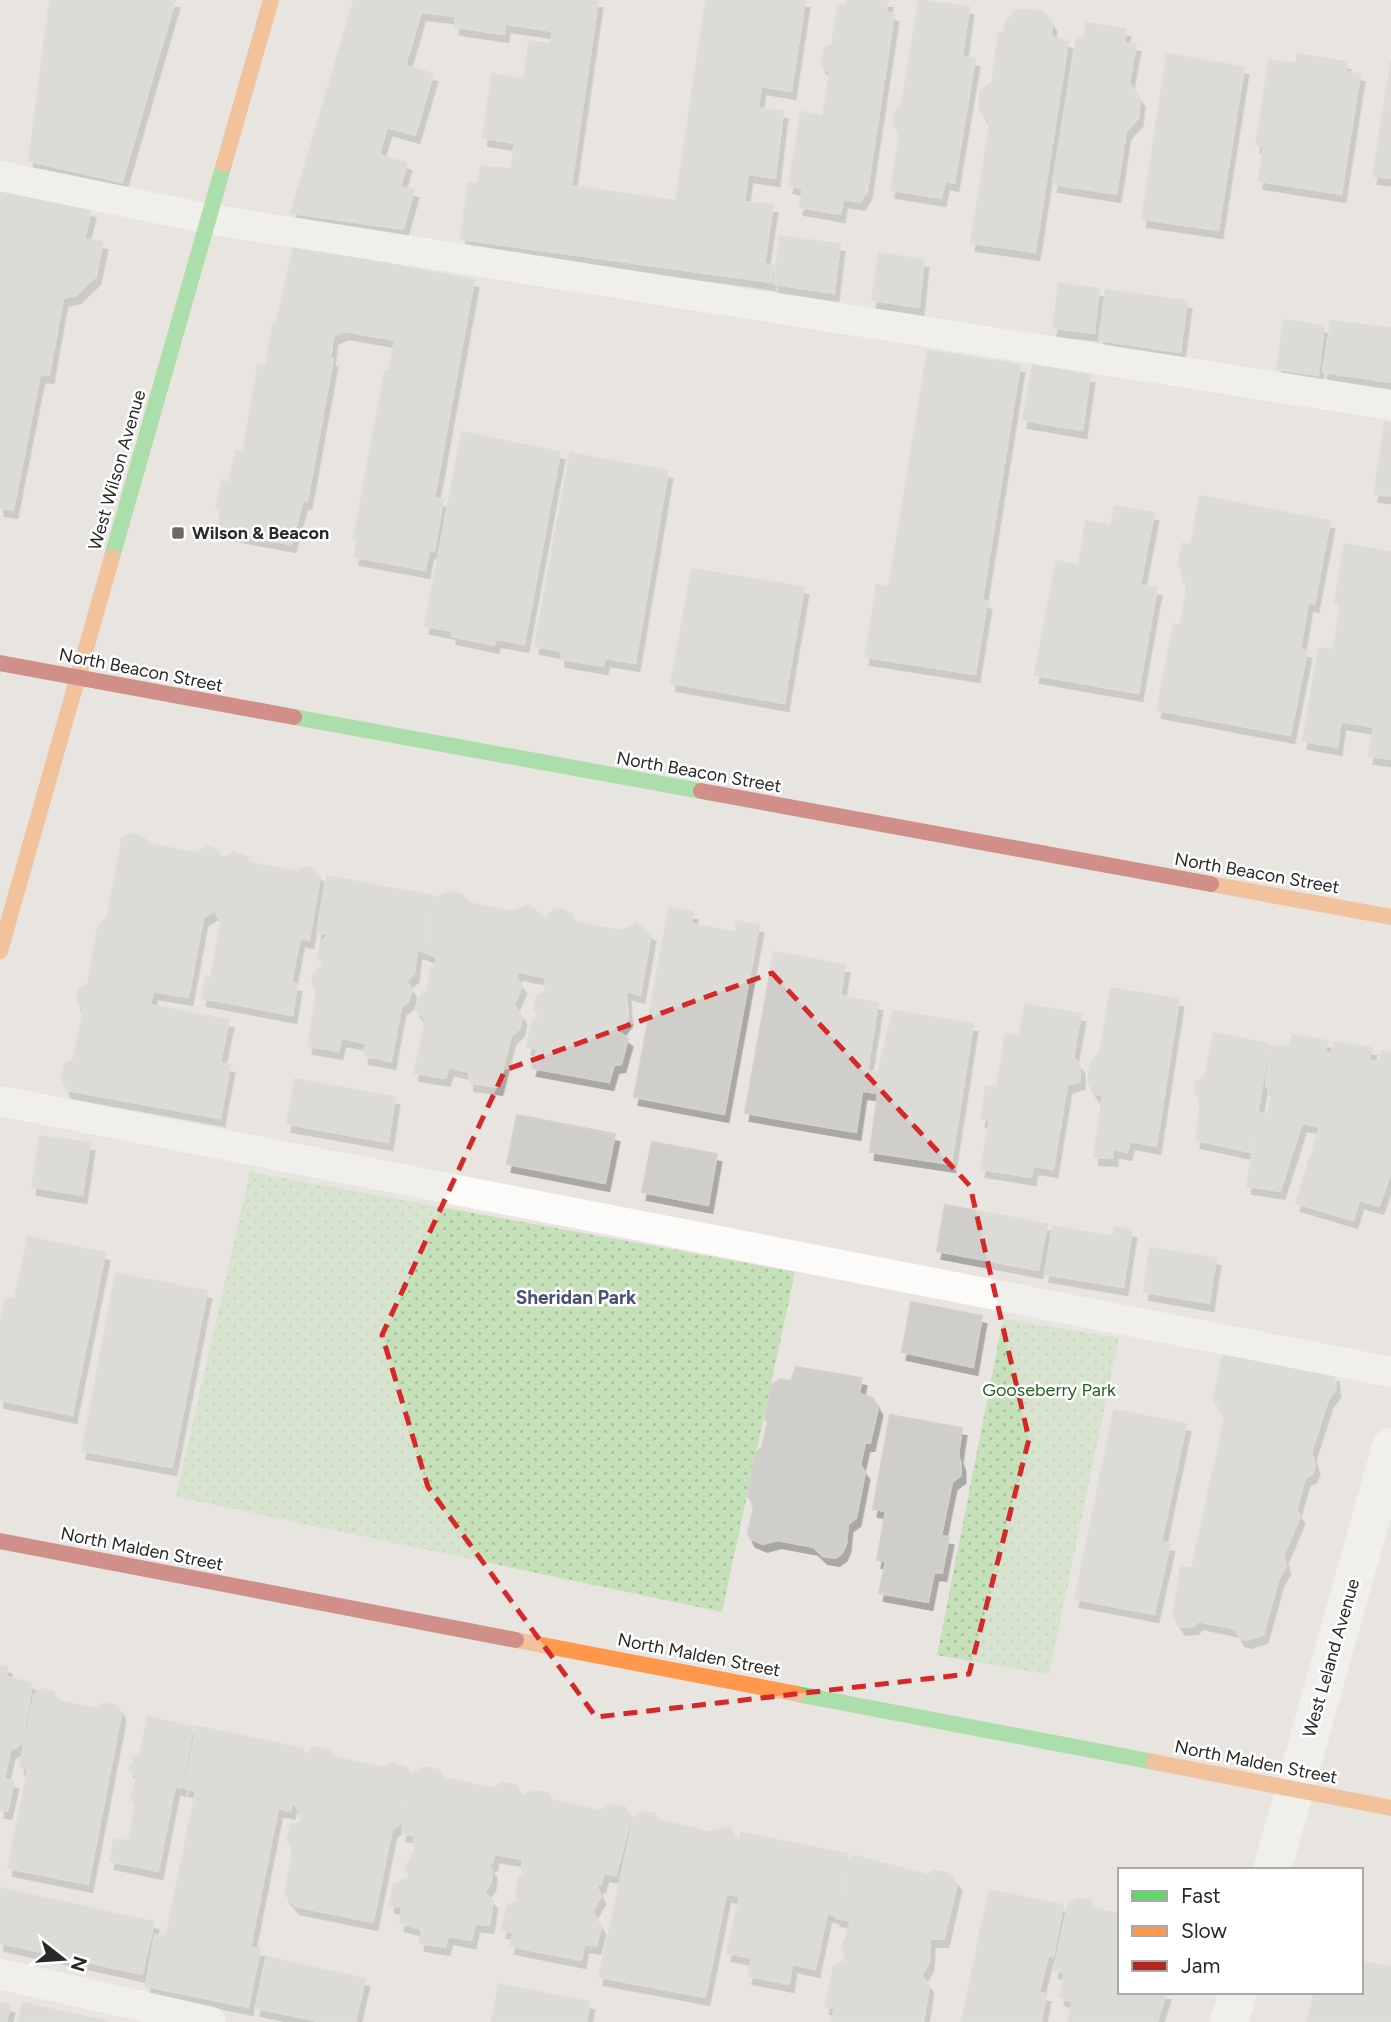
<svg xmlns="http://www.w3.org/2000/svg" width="1391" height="2022" font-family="Figtree,sans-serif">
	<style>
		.green { fill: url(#green-dots) }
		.building { fill: #d0cecb; stroke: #d3d0cc; stroke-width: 2; filter: url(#shadow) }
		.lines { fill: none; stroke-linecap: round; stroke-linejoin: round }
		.lane { stroke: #fcfbfa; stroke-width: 30 }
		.street { stroke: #fcfbfa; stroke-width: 38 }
		.fast { stroke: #63d668; stroke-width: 16 }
		.slow { stroke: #ff974d; stroke-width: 16 }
		.jam { stroke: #b3261e; stroke-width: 16 }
		.marked { fill: none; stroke: #d62828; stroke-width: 5; stroke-dasharray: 14 9; stroke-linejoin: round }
		.poi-dot { fill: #6c6b69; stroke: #fff; stroke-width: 2.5 }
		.labels { text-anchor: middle; stroke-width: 5; stroke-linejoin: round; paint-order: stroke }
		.street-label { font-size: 18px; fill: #292929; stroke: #fff }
		.poi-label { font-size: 18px; font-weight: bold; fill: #292929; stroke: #fff; text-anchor: start }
		.park-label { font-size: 18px; fill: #25621e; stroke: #fff }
		.neighbourhood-label { font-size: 19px; font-weight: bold; fill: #4c5077; stroke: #fff }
	</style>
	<defs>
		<pattern id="green-dots" width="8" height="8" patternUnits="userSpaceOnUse" patternTransform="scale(1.75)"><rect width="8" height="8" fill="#c6e1ba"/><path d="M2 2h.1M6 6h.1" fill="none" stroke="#aac1a0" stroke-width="1.8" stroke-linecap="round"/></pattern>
		<filter id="shadow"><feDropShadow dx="4.5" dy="8" stdDeviation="0" flood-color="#0004"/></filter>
	</defs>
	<rect width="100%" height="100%" fill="#e8e5e0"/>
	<g class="green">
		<path d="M250,1172L795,1272L722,1612L176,1497Z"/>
		<path d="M1003,1319L1119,1338L1049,1675L937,1655Z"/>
	</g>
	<g class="building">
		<path d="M50,0H175L122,182L29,161Z"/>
		<path d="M354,0H598L571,186L676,201L706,0H805L791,91L761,86L758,108L783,111L775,178L748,174L744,202L773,205L764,264L773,266L771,282L461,239L468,183H478L481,166L511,169L515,143L483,138L492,74L524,79L529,41L550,44L553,31L505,24L504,34L455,27L456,16L421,12L405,66L433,74L415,135L387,127L379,155L407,163L400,187L414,190L403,229L291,213Z"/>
		<path d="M847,0H888L886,12L894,14L867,191L860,202L843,199L840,214L799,207L803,189L789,185L801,112L823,116L830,73L821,64L824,49L832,44L838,5L846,7Z"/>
		<path d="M919,0L969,7L962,57L975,59L954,183L945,181L941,198L891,190L900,133L894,125L895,112L902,104Z"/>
		<path d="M1016,10L1042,11L1052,23L1051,37L1068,41L1035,252L971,243L990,123L980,110V92L992,83L999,33H1004L1006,21Z"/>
		<path d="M1086,23L1126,29L1124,43L1136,44L1129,83L1140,99L1138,118L1126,131L1116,194L1053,184L1077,38L1084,40Z"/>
		<path d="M1167,54L1244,67L1218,230L1142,219Z"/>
		<path d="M1298,54L1346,62V72L1360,74L1341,194L1259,181L1264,146L1256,145L1269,60L1296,64Z"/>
		<path d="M1391,62V178L1373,176Z"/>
		<path d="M0,191L91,210L84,239L103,242L96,276L76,295L63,298L49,375L40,374L13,510L0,508Z"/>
		<path d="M780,236L840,244L834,293L774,284Z"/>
		<path d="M294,246L474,280L434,498L443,500L434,551L429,550L425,570L355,557L358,537H354L385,371H389L395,340L344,331L333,336L330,359H333L307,501L303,500L291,544L217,530L222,511L216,509L222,480L229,483L236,451L243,452L258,365L266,366L273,322L276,323Z"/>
		<path d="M879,253L924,260L919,307L872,300Z"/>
		<path d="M1059,283L1099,289L1094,333L1053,328Z"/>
		<path d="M1106,290L1187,301L1180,352L1099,340Z"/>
		<path d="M1284,320L1324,326L1318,375L1277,369Z"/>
		<path d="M1331,321L1391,328V382L1323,372Z"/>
		<path d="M928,350L1020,365L982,600L987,602L975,674L865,657L877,585L889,586Z"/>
		<path d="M1033,365L1090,375L1082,430L1023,420Z"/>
		<path d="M1385,422L1391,423V496L1374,494Z"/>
		<path d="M462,432L560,452L524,644L496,639L494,645L452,636V631L425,626Z"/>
		<path d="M570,453L668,471L635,663L605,658L603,666L561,659V651L535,646Z"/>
		<path d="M1200,496L1330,521L1314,604L1308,602L1300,649L1307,651L1290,735L1157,710L1174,624L1180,625L1189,583L1182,582L1185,569L1178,567L1183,543L1191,545Z"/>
		<path d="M1115,506L1154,513L1140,585L1157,588L1138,693L1035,675L1056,561L1079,565L1086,521L1111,525Z"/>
		<path d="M1344,544L1391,552V759L1369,756L1374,727L1341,721L1337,747L1303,741L1319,648L1333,650L1341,604L1335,603Z"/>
		<path d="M692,569L804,587L784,703L671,683Z"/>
		<path d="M130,833L144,838L148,844L196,853L207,847L213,848L223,858L233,852L246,856L250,863L299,872L305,867H311L320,876L309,940L300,938L291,983L297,984L292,1015L202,998L206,977L211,978L221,920L214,911L203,918L188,997L153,991L150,1005L229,1020L220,1063L230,1065L220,1118L67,1090L62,1077L65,1064L73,1060L84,1009L77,1002L78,989L88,984L98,925L107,918L122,839Z"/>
		<path d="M327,876L433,896L423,951L417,950L414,974L406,981L412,990L409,1001L401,1007L391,1061L364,1056L366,1043L341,1038L338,1051L308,1046L317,991L312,984L314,973L324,965L318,958L321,942L329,935L317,932Z"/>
		<path d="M450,892L461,894L470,903L512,912L529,905L546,919L532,975L518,971L516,978L522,986L514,1004L522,1017L519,1029L511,1036L498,1087L470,1083L469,1072L449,1067L445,1078L414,1073L426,1020L416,1009L421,995L427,992L431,968L436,965L437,957L424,952L434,898Z"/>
		<path d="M669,908L693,912L691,924L735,932L737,921L759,925L724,1114L634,1097Z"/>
		<path d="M560,909L572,914L575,922L622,931L636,923L651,934L640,995L626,991L628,1018L618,1031L628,1039L621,1064L614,1065L609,1082L532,1068L538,1049L527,1047L532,1020L541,1018L534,1008L537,995L545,992L546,977L532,975L546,919L553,910Z"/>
		<path d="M774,952L845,965L840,996L878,1003L867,1071L878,1072L893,1011L973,1024L951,1164L870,1152L878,1093L862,1091L856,1132L745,1113Z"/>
		<path d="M1111,988L1179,999L1156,1146L1130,1141L1127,1152L1113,1149V1158L1094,1157L1103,1094L1096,1095L1088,1083L1090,1064L1100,1052Z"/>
		<path d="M1025,1004L1081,1014L1073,1057L1080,1066V1081L1067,1085L1053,1169L1033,1166L1031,1177L981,1169L990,1120L981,1119L986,1087L997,1086L1006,1034L1019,1036Z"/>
		<path d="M1214,1033L1269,1044L1251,1152L1196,1140L1201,1099L1195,1093L1196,1082L1205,1077Z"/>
		<path d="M1293,1035L1328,1041L1324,1052L1331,1054L1335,1042L1372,1048L1368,1061H1379L1382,1051L1391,1053V1171L1379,1206L1359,1200L1353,1220L1296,1203L1320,1127L1302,1123L1280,1191L1247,1186L1259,1113L1268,1114L1273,1088L1266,1087L1271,1046L1288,1047Z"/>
		<path d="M295,1079L395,1097L388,1142L287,1124Z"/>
		<path d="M517,1115L615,1134L605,1183L507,1164Z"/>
		<path d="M40,1136L90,1143L82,1195L32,1187Z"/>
		<path d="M652,1142L717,1154L708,1205L642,1192Z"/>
		<path d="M945,1205L1047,1224L1038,1270L937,1251Z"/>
		<path d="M1053,1226L1113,1237L1115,1227L1132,1230L1123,1287L1045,1274Z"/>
		<path d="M28,1237L105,1253L72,1415L0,1400V1326L5,1298L15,1299Z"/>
		<path d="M1150,1248L1216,1258L1209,1303L1144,1292Z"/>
		<path d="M116,1273L207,1291L172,1467L82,1451Z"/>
		<path d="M911,1302L982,1316L973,1367L902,1352Z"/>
		<path d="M1223,1351L1334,1374L1336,1389L1328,1400L1311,1453L1315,1466L1312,1474L1305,1478L1296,1510L1300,1516L1283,1556L1286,1566L1279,1578L1263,1635L1247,1640L1240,1638L1236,1629L1198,1621L1194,1626L1181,1627L1173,1615L1181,1567L1192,1568L1225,1417L1214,1399Z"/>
		<path d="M796,1367L862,1378L859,1394L873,1398L878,1408L870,1443H865L860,1465L865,1472L856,1518L848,1524L846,1544L842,1553L835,1558L823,1556L814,1547L777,1540L763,1544L751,1539L748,1533L754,1506L748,1496L756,1453L762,1447L768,1421L765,1420L771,1386L780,1379L791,1381Z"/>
		<path d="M1114,1410L1186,1424L1161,1542L1170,1544L1154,1614L1075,1599Z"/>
		<path d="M890,1415L962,1428L958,1455L961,1464V1475L952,1482L941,1536L949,1537L942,1573L934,1572L928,1602L879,1593L886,1561L877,1560L886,1511L873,1509Z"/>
		<path d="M0,1665L7,1666L6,1677L32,1683L22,1743L10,1751L4,1779L14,1781L7,1811L0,1810Z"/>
		<path d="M42,1689L53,1691L58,1701L96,1709L104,1703L118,1706L121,1714L88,1884L8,1868L28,1768L20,1767L34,1695Z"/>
		<path d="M148,1717L193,1727L181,1788L175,1786L158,1871L110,1861L114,1839L129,1841L135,1806L131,1797L137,1778L129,1768L135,1762L132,1758L140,1754Z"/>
		<path d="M197,1726L304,1749L290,1811L278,1808L250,1948L260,1949L248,2007L146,1986L155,1935L166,1937L196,1791L184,1788Z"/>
		<path d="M314,1747L328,1750L334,1757L385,1768L392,1763L407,1768L411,1774L400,1824L392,1829L373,1922L295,1906L285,1894L293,1849L287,1839L291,1825L301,1822L300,1812L294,1804L305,1754Z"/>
		<path d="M424,1767L439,1770L444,1778L494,1789L501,1783L516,1785L523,1797L510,1857L494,1854L493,1862L488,1865L492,1870L491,1882L484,1893L493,1901L489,1925L475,1923L471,1940L448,1936L445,1947L420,1943L422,1929L400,1923L402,1907L390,1905L394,1884L409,1877L406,1867L415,1850L414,1836L402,1833L411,1774Z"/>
		<path d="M532,1791L548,1793L552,1800L600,1811L608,1805L625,1807L631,1817L616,1875L604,1873L601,1884L596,1886L601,1896L592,1912L601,1927L596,1946L584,1944L581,1960L510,1946L514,1932L502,1930L507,1906L519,1900L516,1893L519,1877L526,1873L522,1870L523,1859L510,1857L523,1797Z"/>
		<path d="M642,1812L654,1813L660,1820L708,1832L729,1827L737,1839L705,1997L599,1977L634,1817Z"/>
		<path d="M741,1833L848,1854L837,1912L836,1916L827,1913L815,1969L792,1964L789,1984L748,1976L752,1958L727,1953L740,1896L728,1894Z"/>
		<path d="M856,1856L928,1875L934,1870L950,1874L957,1883L944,1939H930L929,1963L921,1976L929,1985L923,2022H831L835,2008L825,2006L834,1966L846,1960L842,1947L851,1921L836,1918L849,1861Z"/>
		<path d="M0,1888L154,1922L142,1974L0,1943Z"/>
		<path d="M989,1890L1063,1905L1053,1956L1048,1955L1039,1993L1046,1994L1041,2022H962Z"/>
		<path d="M1076,1899L1090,1900L1093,1908L1120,1914V1992H1166L1157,2022H1068L1073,2002L1060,1997L1065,1973L1054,1970L1068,1905Z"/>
		<path d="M267,1957L365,1979L355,2022H323L256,2008Z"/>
		<path d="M1361,1962L1391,1967V2022H1307L1315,1992H1361Z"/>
		<path d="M499,1984L590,2002L586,2022H492Z"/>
		<path d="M0,2003L10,2005L6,2022H0Z"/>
		<path d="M23,2003L108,2022H18Z"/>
	</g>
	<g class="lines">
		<g class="lane">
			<path d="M0,176L209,219L1391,405"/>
			<path d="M0,1101L1391,1372"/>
			<path d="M0,1974L211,2022"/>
		</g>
		<g class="street">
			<path d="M1272,1870L1391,1447"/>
			<path d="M1229,2022L1238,1992"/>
		</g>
		<g class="fast">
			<path d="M112,557L224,164"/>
			<path d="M294,717L701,791"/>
			<path d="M797,1694L1154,1762"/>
		</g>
		<g class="slow">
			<path d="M224,164L271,0"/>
			<path d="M1211,884L1391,917"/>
			<path d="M0,951L112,557"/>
			<path d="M516,1640L797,1694"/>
			<path d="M1154,1762L1391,1808"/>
		</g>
		<g class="jam">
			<path d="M0,663L294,717"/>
			<path d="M701,791L1211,884"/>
			<path d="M0,1541L516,1640"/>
		</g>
	</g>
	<path d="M0 0H1391V2022H0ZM772,973L970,1186L1029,1439L969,1674L596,1717L428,1487L382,1335L505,1070Z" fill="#e8e5e0" fill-opacity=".55" fill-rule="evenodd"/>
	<path class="marked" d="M772,973L970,1186L1029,1439L969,1674L596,1717L428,1487L382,1335L505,1070Z"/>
	<rect class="poi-dot" x="171" y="526" width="14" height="14" rx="3.5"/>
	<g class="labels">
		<g class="street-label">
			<text transform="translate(117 470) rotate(-74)" y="6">West Wilson Avenue</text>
			<text transform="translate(141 670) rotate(11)" y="6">North Beacon Street</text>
			<text transform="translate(699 772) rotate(10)" y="6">North Beacon Street</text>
			<text transform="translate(1257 873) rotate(10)" y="6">North Beacon Street</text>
			<text transform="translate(142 1549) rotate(11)" y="6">North Malden Street</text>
			<text transform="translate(699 1655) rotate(11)" y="6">North Malden Street</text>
			<text transform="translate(1331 1658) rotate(-74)" y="6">West Leland Avenue</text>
			<text transform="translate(1256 1762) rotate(11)" y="6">North Malden Street</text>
		</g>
		<g class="poi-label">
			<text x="192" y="539">Wilson &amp; Beacon</text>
		</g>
		<g class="park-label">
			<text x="1049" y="1396">Gooseberry Park</text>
		</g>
		<g class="neighbourhood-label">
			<text x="576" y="1304">Sheridan Park</text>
		</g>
	</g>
	<rect x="1118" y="1868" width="245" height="126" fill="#ffffff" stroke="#a9a9a9" stroke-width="2"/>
	<rect x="1132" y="1891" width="35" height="10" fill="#63d668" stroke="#a9a9a9" stroke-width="2"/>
	<text x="1181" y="1903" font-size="21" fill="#292929">Fast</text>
	<rect x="1132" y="1926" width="35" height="10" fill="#ff974d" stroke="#a9a9a9" stroke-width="2"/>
	<text x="1181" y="1938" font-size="21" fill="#292929">Slow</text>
	<rect x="1132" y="1961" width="35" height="10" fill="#b3261e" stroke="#a9a9a9" stroke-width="2"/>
	<text x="1181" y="1973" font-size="21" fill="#292929">Jam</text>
	<g transform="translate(63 1959) rotate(107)" stroke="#ffffff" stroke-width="5" paint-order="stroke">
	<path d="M0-5L12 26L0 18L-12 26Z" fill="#292929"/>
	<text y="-10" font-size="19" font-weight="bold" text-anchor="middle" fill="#292929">N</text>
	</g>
</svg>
